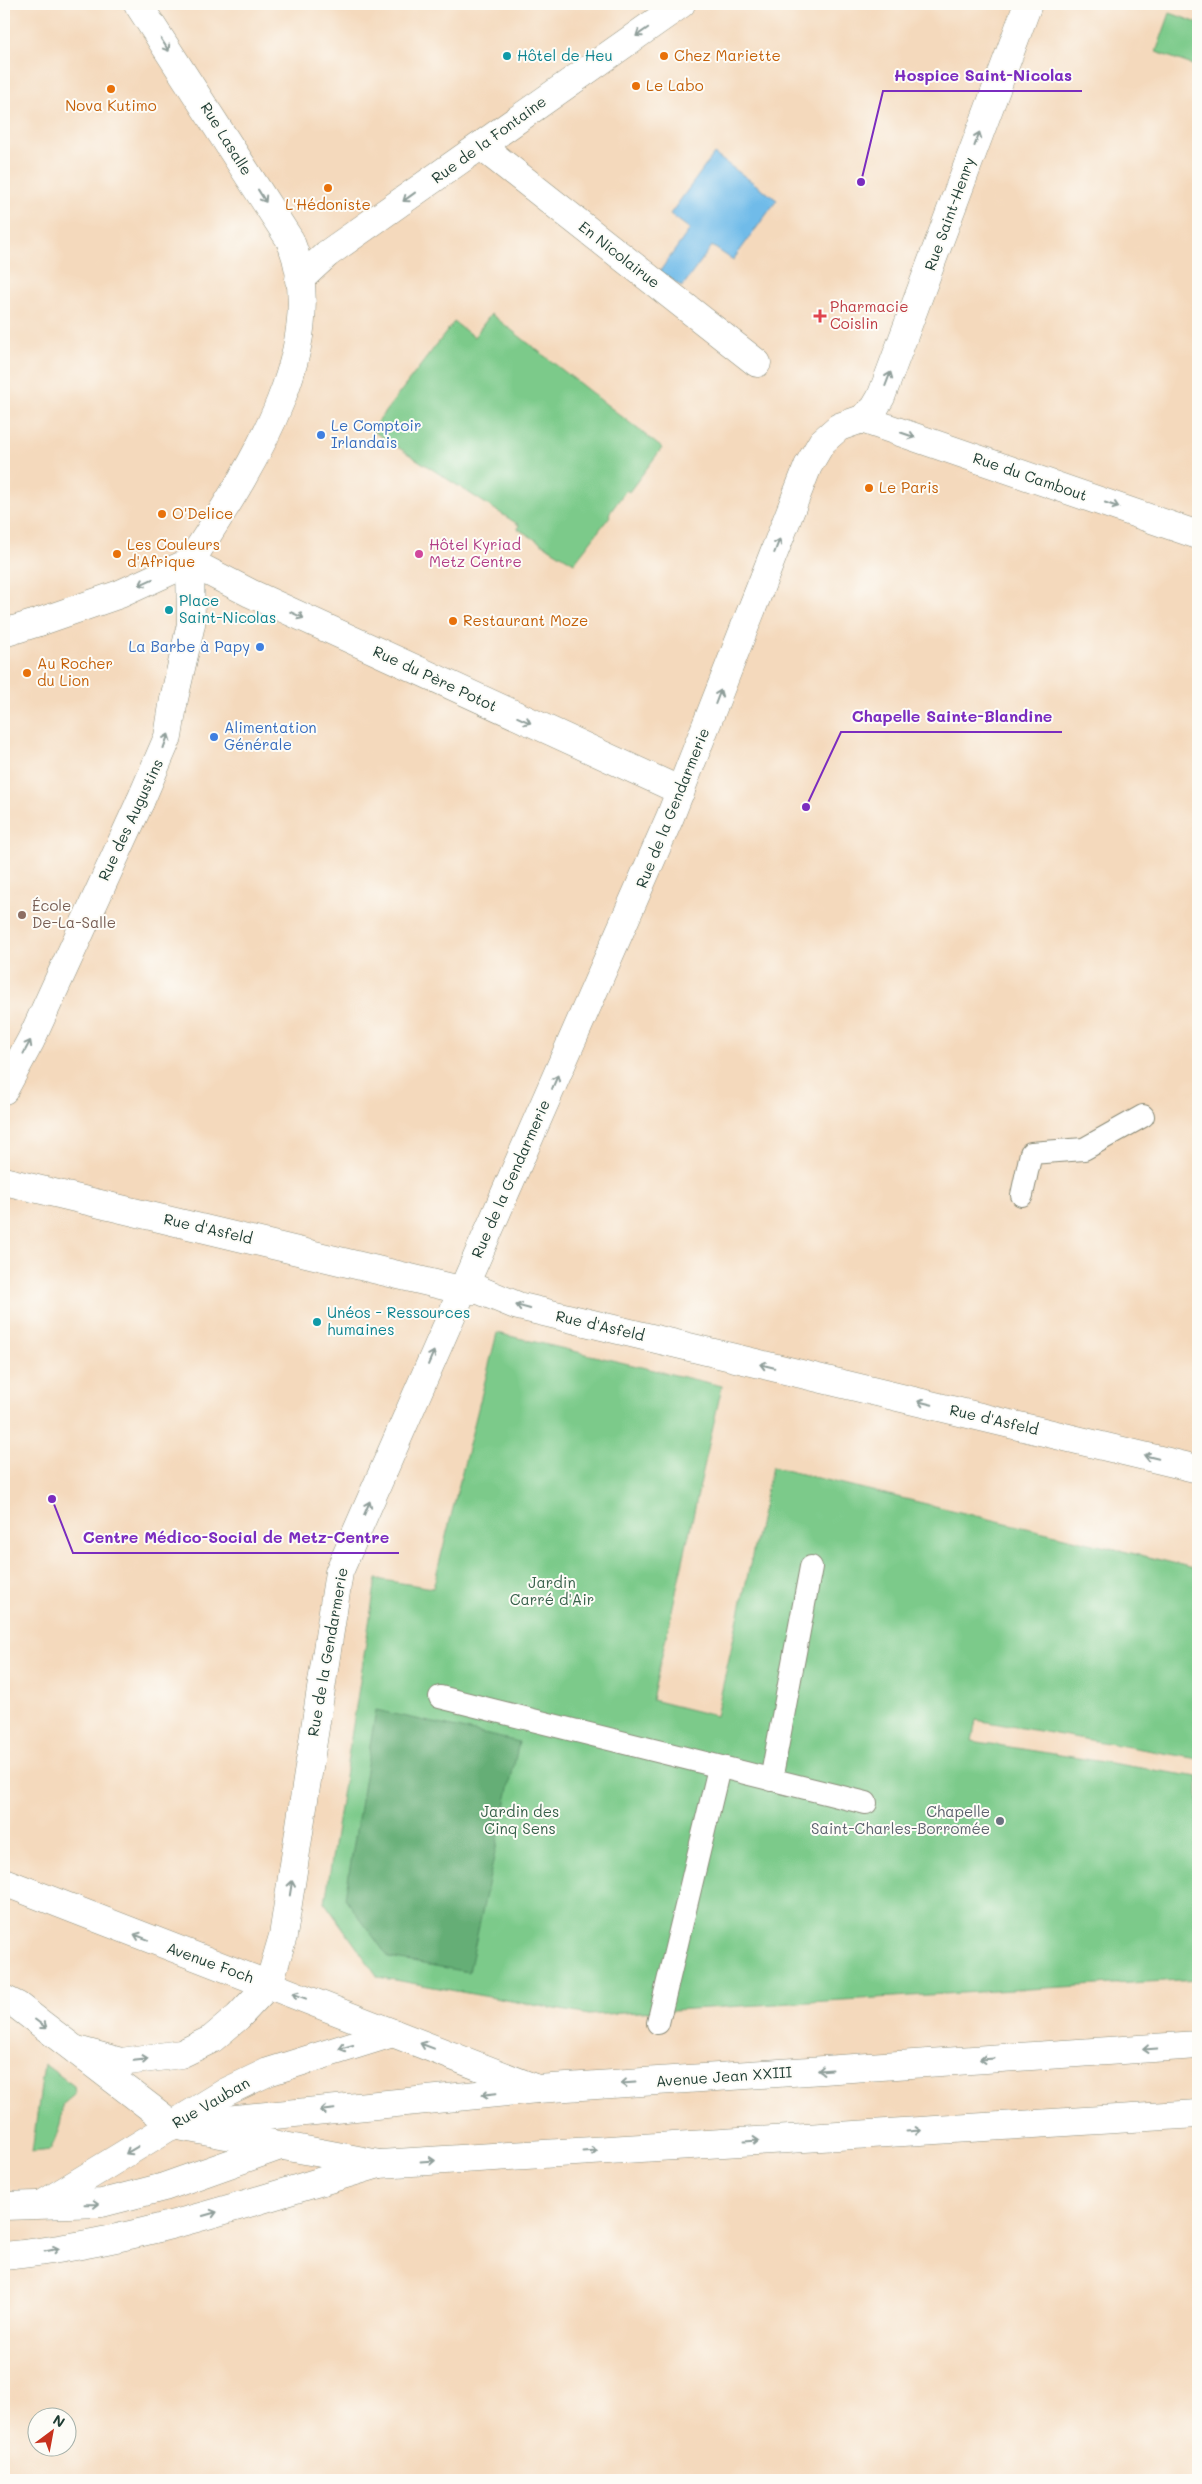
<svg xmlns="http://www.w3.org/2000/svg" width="1202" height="2484" font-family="Mali,sans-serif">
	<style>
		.green { fill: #7cca8a; stroke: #4e845f }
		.forest { fill: #65ae76; stroke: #427655 }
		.water { fill: #70bbe9; stroke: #487c8e }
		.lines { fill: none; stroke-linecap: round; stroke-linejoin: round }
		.service-casing { stroke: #8a8b78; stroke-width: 24 }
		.pedestrian-casing { stroke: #8a8b78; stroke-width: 29 }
		.minor-casing { stroke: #8a8b78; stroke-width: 29 }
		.tertiary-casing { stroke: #8a8b78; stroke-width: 29 }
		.secondary-casing { stroke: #8a8b78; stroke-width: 29 }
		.primary-casing { stroke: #8a8b78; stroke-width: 29 }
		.service { stroke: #fff; stroke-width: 22 }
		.pedestrian { stroke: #fff; stroke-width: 28 }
		.minor { stroke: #fff; stroke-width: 28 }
		.tertiary { stroke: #fff; stroke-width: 28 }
		.secondary { stroke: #fff; stroke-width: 28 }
		.primary { stroke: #fff; stroke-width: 28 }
		.oneway { stroke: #8f9e9a }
		.culture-dot { fill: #0f9aa8; stroke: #fdfcf7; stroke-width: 2 }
		.food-dot { fill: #e8710a; stroke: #fdfcf7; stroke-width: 2 }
		.health-dot { fill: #e0444e; stroke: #fdfcf7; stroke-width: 2 }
		.shop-dot { fill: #3f7fe0; stroke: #fdfcf7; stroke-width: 2 }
		.hotel-dot { fill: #d1479c; stroke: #fdfcf7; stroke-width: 2 }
		.education-dot { fill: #8d6e63; stroke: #fdfcf7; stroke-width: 2 }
		.worship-dot { fill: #6b7280; stroke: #fdfcf7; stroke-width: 2 }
		.labels { text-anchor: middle; stroke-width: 4; stroke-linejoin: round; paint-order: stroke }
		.culture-label { font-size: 15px; fill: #0d838f; stroke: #fdfcf7; text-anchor: start }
		.food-label { font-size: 15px; fill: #c56008; stroke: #fdfcf7; text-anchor: start }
		.street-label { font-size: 15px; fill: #1f3d34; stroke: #fdfcf7 }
		.health-label { font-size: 15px; fill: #be3a42; stroke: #fdfcf7; text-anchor: start }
		.shop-label { font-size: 15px; fill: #366cbe; stroke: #fdfcf7; text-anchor: start }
		.hotel-label { font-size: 15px; fill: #b23c85; stroke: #fdfcf7; text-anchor: start }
		.education-label { font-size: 15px; fill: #785e54; stroke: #fdfcf7; text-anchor: start }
		.park-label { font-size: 15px; fill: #36604a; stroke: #fdfcf7 }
		.worship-label { font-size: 15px; fill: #5b616d; stroke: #fdfcf7; text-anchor: end }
		.leader { fill: none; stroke: #7b2cbf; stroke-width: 2 }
		.callout-dot { fill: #7b2cbf; stroke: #fdfcf7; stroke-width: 2 }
		.callout-label { font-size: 16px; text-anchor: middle; font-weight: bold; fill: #7b2cbf; stroke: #fdfcf7; stroke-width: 4; stroke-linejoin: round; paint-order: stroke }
	</style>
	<rect width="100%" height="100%" fill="#fdfcf7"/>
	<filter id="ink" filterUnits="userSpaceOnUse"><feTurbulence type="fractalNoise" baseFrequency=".02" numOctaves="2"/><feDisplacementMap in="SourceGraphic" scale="10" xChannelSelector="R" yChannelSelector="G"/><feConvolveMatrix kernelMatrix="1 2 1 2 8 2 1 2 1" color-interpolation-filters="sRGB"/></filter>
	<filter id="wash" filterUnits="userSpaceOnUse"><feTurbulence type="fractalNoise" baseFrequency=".0096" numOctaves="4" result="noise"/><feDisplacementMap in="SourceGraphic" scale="20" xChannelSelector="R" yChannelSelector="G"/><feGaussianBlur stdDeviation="1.12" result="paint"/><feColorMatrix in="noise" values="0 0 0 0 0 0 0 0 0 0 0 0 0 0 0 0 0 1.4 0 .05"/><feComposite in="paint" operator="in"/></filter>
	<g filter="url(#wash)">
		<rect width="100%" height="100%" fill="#f4d9bc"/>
		<g class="green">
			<path d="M1170,13L1198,23V67L1156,52Z"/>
			<path d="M491,314L662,448L629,492L626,490L609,514L610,516L574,563L518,529L519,525L371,430L454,322L474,337Z"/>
			<path d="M497,1333L722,1386L652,1700L716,1716L772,1467L1198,1569V1759L976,1720L972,1741L1198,1777V1979L589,2015L378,1977L325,1903L376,1579L433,1588Z"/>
			<path d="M44,2064L74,2086L75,2094L62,2105C62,2122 58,2135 50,2150L32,2152Z"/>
		</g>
		<path class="forest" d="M376,1710L519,1742L469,1972L389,1958L345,1898Z"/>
		<path class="water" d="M714,154L777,200L733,260L712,246L682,287L660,271L690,229L670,214Z"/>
	</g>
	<g filter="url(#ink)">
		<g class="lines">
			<defs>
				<g id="service">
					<path d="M1022,1195L1031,1153L1084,1149L1143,1116"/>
					<path d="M440,1697L866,1803"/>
					<path d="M771,1780L811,1567"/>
					<path d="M658,2023L719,1768"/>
				</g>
				<g id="pedestrian">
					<path d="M481,146L757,363"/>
					<path d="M299,280L327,254L681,4"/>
				</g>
				<g id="minor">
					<path d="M138,4L290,240C334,347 246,475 190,562"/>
					<path d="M862,419L1198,535"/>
					<path d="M190,562L250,593L681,791"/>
					<path d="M39,622L120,594L190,562"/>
					<path d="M140,802L168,737L174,699L191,624L190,562"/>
					<path d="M4,1181L461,1290H479L518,1306L1198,1469"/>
					<path d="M77,2050L121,2062L181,2054L212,2039L238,2017L269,1984L283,1936L339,1572L670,817L808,466L822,442L839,427L862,419L874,409L881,397L1028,4"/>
				</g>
				<g id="tertiary">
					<path d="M4,633L39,622"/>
					<path d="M4,1090L31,1040L140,802"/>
				</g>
				<g id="secondary">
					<path d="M185,2124L537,2089"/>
					<path d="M43,2204L226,2092L268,2072L393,2033"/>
					<path d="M4,2206L102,2203L164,2187L280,2146"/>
					<path d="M4,2256C132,2244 256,2200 379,2164"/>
				</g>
				<g id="primary">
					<path d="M4,1882L537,2089L1198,2045"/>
					<path d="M4,1999L18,2006L173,2125L379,2164L1198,2114"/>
				</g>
			</defs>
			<use href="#service" class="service-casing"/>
			<use href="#pedestrian" class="pedestrian-casing"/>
			<use href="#minor" class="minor-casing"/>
			<use href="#tertiary" class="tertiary-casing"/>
			<use href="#secondary" class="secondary-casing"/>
			<use href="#primary" class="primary-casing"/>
			<use href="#service" class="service"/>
			<use href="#pedestrian" class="pedestrian"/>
			<use href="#minor" class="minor"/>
			<use href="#tertiary" class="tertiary"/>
			<use href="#secondary" class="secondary"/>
			<use href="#primary" class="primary"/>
		</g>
		<defs><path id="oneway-shaft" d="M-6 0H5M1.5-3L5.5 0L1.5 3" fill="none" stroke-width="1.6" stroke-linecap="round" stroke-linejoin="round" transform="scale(1.25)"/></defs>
		<g class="oneway">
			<use href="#oneway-shaft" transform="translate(642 32) rotate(145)"/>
			<use href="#oneway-shaft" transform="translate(165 45) rotate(57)"/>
			<use href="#oneway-shaft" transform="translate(977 139) rotate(-70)"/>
			<use href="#oneway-shaft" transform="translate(262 196) rotate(58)"/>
			<use href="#oneway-shaft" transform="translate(409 197) rotate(144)"/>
			<use href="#oneway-shaft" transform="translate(888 379) rotate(-69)"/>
			<use href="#oneway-shaft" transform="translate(908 435) rotate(19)"/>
			<use href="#oneway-shaft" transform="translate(1112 505) rotate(19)"/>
			<use href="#oneway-shaft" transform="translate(777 546) rotate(-69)"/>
			<use href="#oneway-shaft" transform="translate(146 582) rotate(156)"/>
			<use href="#oneway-shaft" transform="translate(297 615) rotate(25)"/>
			<use href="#oneway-shaft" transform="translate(718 697) rotate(-69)"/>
			<use href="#oneway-shaft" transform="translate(524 720) rotate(24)"/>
			<use href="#oneway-shaft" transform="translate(166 741) rotate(-70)"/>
			<use href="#oneway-shaft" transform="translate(27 1047) rotate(-62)"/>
			<use href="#oneway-shaft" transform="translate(555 1082) rotate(-67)"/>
			<use href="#oneway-shaft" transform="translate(523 1307) rotate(-165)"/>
			<use href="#oneway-shaft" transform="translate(431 1358) rotate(-67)"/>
			<use href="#oneway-shaft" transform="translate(767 1366) rotate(-167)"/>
			<use href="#oneway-shaft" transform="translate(925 1403) rotate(-167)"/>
			<use href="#oneway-shaft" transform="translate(1151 1457) rotate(-167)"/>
			<use href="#oneway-shaft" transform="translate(367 1508) rotate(-67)"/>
			<use href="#oneway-shaft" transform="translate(291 1888) rotate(-81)"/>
			<use href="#oneway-shaft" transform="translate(141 1937) rotate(-159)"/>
			<use href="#oneway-shaft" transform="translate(299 1996) rotate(-159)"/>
			<use href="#oneway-shaft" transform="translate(41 2024) rotate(37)"/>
			<use href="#oneway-shaft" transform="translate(427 2046) rotate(-159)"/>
			<use href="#oneway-shaft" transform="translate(346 2047) rotate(164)"/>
			<use href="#oneway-shaft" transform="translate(1150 2049) rotate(176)"/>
			<use href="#oneway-shaft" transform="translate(987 2059) rotate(176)"/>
			<use href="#oneway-shaft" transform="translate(141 2060) rotate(-6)"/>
			<use href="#oneway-shaft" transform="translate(825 2070) rotate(176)"/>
			<use href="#oneway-shaft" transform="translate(628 2083) rotate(176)"/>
			<use href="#oneway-shaft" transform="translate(489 2094) rotate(174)"/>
			<use href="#oneway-shaft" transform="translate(327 2110) rotate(174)"/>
			<use href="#oneway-shaft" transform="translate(914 2131) rotate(-4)"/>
			<use href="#oneway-shaft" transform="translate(752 2141) rotate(-4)"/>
			<use href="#oneway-shaft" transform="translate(132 2150) rotate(149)"/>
			<use href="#oneway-shaft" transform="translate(590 2151) rotate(-4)"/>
			<use href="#oneway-shaft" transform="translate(428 2161) rotate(-4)"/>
			<use href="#oneway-shaft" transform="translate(92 2204) rotate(-1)"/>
			<use href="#oneway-shaft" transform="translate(210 2214) rotate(-16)"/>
			<use href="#oneway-shaft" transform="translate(52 2250) rotate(-12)"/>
		</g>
	</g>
	<g class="culture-dot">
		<circle cx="507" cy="56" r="5"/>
		<circle cx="169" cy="610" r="5"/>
		<circle cx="317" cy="1322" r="5"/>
	</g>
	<g class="food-dot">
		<circle cx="664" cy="56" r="5"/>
		<circle cx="636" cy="86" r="5"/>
		<circle cx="111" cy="89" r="5"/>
		<circle cx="328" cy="188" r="5"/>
		<circle cx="869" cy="488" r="5"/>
		<circle cx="162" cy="514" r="5"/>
		<circle cx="117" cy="554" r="5"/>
		<circle cx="453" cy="621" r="5"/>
		<circle cx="27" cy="673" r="5"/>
	</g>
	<path class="health-dot" d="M817.5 308.5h5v5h5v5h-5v5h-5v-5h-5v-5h5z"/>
	<g class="shop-dot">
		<circle cx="321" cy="435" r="5"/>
		<circle cx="260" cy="647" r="5"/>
		<circle cx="214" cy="737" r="5"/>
	</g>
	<circle class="hotel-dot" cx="419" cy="554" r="5"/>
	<circle class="education-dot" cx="22" cy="915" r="5"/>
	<circle class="worship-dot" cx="1000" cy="1821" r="5"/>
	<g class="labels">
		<g class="culture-label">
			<text x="517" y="61">Hôtel de Heu</text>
			<text x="179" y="606">Place<tspan x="179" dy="17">Saint-Nicolas</tspan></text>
			<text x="327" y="1318">Unéos - Ressources<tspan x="327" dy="17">humaines</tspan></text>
		</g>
		<g class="food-label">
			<text x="674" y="61">Chez Mariette</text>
			<text x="646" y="91">Le Labo</text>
			<text x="111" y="111" text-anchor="middle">Nova Kutimo</text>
			<text x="328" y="210" text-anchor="middle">L'Hédoniste</text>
			<text x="879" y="493">Le Paris</text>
			<text x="172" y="519">O'Delice</text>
			<text x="127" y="550">Les Couleurs<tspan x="127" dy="17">d'Afrique</tspan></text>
			<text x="463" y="626">Restaurant Moze</text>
			<text x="37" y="669">Au Rocher<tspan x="37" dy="17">du Lion</tspan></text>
		</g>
		<g class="street-label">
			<text transform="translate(226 139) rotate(58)" y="5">Rue Lasalle</text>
			<text transform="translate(489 140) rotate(-36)" y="5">Rue de la Fontaine</text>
			<text transform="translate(950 214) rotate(-70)" y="5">Rue Saint-Henry</text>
			<text transform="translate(619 255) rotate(38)" y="5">En Nicolairue</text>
			<text transform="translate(1030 477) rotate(19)" y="5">Rue du Cambout</text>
			<text transform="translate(435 679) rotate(25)" y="5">Rue du Père Potot</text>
			<text transform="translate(673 808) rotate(-68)" y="5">Rue de la Gendarmerie</text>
			<text transform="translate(131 820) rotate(-65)" y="5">Rue des Augustins</text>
			<text transform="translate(511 1179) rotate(-66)" y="5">Rue de la Gendarmerie</text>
			<text transform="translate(208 1229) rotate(13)" y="5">Rue d'Asfeld</text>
			<text transform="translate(600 1326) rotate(13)" y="5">Rue d'Asfeld</text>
			<text transform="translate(994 1420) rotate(13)" y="5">Rue d'Asfeld</text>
			<text transform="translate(328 1652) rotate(-80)" y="5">Rue de la Gendarmerie</text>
			<text transform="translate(210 1963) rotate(20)" y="5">Avenue Foch</text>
			<text transform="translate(724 2077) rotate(-4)" y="5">Avenue Jean XXIII</text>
			<text transform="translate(211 2103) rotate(-30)" y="5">Rue Vauban</text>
		</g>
		<g class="health-label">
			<text x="830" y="312">Pharmacie<tspan x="830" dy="17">Coislin</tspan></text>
		</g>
		<g class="shop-label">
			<text x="331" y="431">Le Comptoir<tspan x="331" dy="17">Irlandais</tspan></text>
			<text x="250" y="652" text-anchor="end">La Barbe à Papy</text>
			<text x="224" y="733">Alimentation<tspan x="224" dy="17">Générale</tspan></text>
		</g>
		<g class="hotel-label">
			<text x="429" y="550">Hôtel Kyriad<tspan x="429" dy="17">Metz Centre</tspan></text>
		</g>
		<g class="education-label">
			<text x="32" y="911">École<tspan x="32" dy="17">De-La-Salle</tspan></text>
		</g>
		<g class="park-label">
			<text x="552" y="1588">Jardin<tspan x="552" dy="17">Carré d'Air</tspan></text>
			<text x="520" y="1817">Jardin des<tspan x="520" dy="17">Cinq Sens</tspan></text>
		</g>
		<g class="worship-label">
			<text x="990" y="1817">Chapelle<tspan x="990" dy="17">Saint-Charles-Borromée</tspan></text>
		</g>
	</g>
	<path class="leader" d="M861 182L883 91H1082M806 807L841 732H1062M52 1499L73 1553H399"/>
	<g class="callout-dot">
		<circle cx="861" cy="182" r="5"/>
		<circle cx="806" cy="807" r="5"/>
		<circle cx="52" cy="1499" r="5"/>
	</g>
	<g class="callout-label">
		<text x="983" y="81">Hospice Saint-Nicolas</text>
		<text x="952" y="722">Chapelle Sainte-Blandine</text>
		<text x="236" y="1543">Centre Médico-Social de Metz-Centre</text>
	</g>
	<rect width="1202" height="2484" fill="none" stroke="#fdfcf7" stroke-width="20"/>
	<g transform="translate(52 2432) rotate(32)"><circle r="24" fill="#fdfcf7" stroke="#a4b0a9"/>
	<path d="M0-4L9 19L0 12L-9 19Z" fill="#c8321e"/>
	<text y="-8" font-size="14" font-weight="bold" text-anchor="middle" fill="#1f3d34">N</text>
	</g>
</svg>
